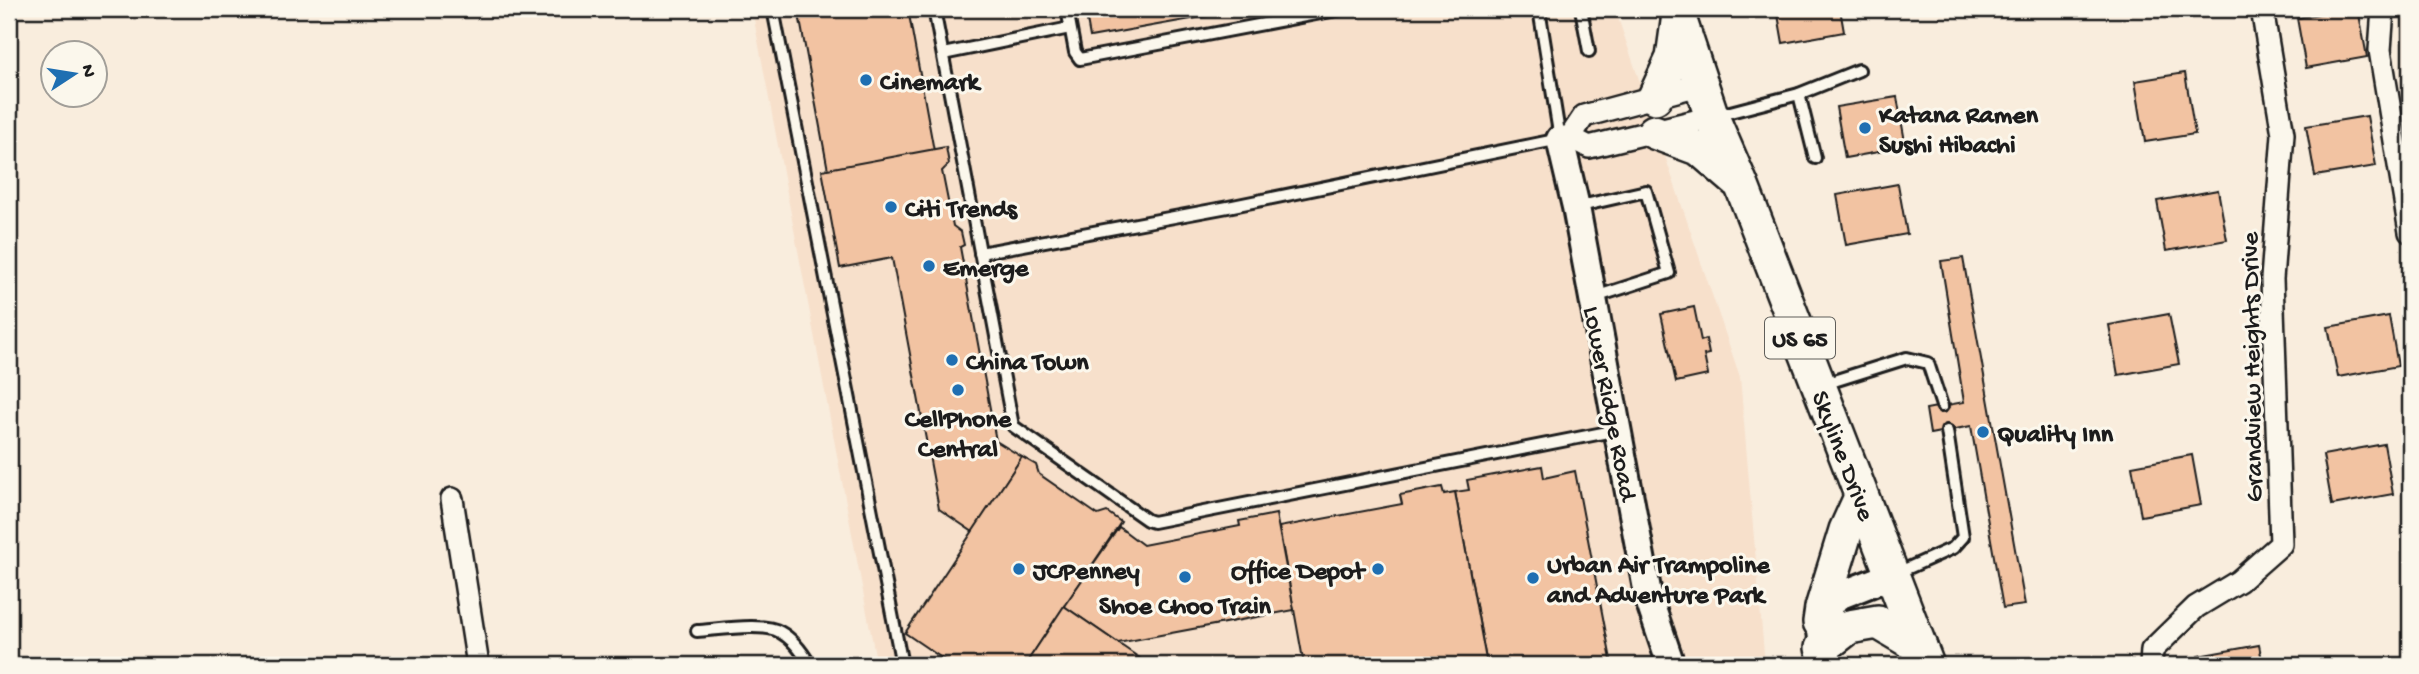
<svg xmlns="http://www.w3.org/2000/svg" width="2419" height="674" font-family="'Gochi Hand',sans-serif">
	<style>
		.built { fill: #f7e0cb }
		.building { fill: #f2c3a2; stroke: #1c1c1c; stroke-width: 2 }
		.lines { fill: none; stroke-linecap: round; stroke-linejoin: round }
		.service-casing { stroke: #1c1c1c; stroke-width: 16 }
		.minor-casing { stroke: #1c1c1c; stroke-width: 26 }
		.tertiary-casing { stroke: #1c1c1c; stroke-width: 32 }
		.trunk-casing { stroke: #1c1c1c; stroke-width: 38 }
		.service { stroke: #fbf7ec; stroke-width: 10 }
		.minor { stroke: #fbf7ec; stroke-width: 21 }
		.tertiary { stroke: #fbf7ec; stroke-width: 26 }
		.trunk { stroke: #fbf7ec; stroke-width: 33 }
		.poi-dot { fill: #1f6fb2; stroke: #fbf7ec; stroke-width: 2.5 }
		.labels { text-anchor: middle; stroke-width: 6; stroke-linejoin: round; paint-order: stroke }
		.shield { fill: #fbf7ec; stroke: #5f5e5a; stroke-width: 2 }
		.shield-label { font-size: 24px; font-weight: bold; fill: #1c1c1c }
		.poi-label { font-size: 26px; font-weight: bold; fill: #1c1c1c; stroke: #fbf7ec; text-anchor: start }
		.street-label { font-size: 26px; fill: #1c1c1c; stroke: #fbf7ec }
	</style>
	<rect width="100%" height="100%" fill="#f9eddd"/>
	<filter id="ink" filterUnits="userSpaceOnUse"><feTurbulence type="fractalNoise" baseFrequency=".0143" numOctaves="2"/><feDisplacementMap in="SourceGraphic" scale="14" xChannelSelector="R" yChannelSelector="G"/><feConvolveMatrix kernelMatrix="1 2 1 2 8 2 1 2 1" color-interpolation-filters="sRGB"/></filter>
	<g filter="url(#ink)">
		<path class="built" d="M752,9H1615L1740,377L1765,665H877Z"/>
		<g class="building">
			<path d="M798,9H908L934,151L828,170Z"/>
			<path d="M1085,9H1247L1090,37Z"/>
			<path d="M1777,9H1840L1844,32L1783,43Z"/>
			<path d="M2347,9H2358L2367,57L2306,68L2297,18Z"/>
			<path d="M2185,73L2195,134L2145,142L2135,81Z"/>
			<path d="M1897,97L1906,147L1845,158L1836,107Z"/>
			<path d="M2367,116L2376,166L2315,176L2306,126Z"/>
			<path d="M946,147L949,164L942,171L953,226L961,232L964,245L960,247L996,441L1022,457L973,532L939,509L892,258L840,268L822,170Z"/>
			<path d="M1898,184L1907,234L1846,245L1837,195Z"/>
			<path d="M2218,190L2227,240L2166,251L2157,201Z"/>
			<path d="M1963,258L2025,605L2003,608L1971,426L1930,434L1926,409L1964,402L1941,261Z"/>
			<path d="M1694,307L1701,341L1706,339L1709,354L1704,355L1708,375L1676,382L1661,314Z"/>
			<path d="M2169,314L2179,364L2118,375L2109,325Z"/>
			<path d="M2389,316L2398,366L2338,377L2328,327Z"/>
			<path d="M2384,444L2393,494L2332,505L2323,455Z"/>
			<path d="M2192,455L2201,505L2141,516L2132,466Z"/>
			<path d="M1022,457L1036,465L1039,474L1098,515L1107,512L1121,522L1025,665H952L905,633Z"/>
			<path d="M1542,466L1544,478L1575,471L1612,665H1487L1455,492L1469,490L1467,480Z"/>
			<path d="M1442,487L1444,494L1455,492L1487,665H1304L1279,527L1402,504L1400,495Z"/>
			<path d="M1276,514L1294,610L1118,643L1064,606L1119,527L1143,545L1240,526L1239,521Z"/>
			<path d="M1064,606L1141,659L1137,665H1025Z"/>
			<path d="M2259,645L2263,665H2200L2198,656Z"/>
		</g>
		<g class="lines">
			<defs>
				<g id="service">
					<path d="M773,9L902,665"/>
					<path d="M934,9L1013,426L1147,520L1153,522L1618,430"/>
					<path d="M1067,9L1075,52L1080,59L1342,9"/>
					<path d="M1581,9L1589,51"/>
					<path d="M943,54L1070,28"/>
					<path d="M1799,94L1815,158"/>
					<path d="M1715,116L1799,94L1859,70"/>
					<path d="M1576,207L1646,191L1669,273L1595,297"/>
					<path d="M980,253L1228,207L1560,139L1539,9"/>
					<path d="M1821,385L1907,358L1928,363L1942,406"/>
					<path d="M1895,574L1953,548L1963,537L1947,431"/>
					<path d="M697,631C716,630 765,622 780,632C793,639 803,653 810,665"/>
				</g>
				<g id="minor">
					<path d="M2383,9L2380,50L2410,232"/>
					<path d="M1570,137L1589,147L1712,117"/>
					<path d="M1560,139L1570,137L1584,116L1702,84"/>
					<path d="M452,499L478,665"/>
					<path d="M2151,665L2152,650L2196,607L2239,581L2281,544L2272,279L2283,134L2262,9"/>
				</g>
				<g id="tertiary">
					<path d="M1560,139L1576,207L1649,600L1671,665"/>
					<path d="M1825,665L1820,622L1836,597L1892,575"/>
				</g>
				<g id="trunk">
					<path d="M1676,9L1712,117L1741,184L1927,665"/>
					<path d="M1655,97L1673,58L1678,22"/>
					<path d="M1654,132L1700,149L1736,180"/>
					<path d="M1820,622L1822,608L1846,530L1861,497"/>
					<path d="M1822,648L1849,627L1878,622L1920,647"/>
				</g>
			</defs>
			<use href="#service" class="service-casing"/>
			<use href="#minor" class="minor-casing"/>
			<use href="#tertiary" class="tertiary-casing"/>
			<use href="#trunk" class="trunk-casing"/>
			<use href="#service" class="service"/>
			<use href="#minor" class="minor"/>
			<use href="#tertiary" class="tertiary"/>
			<use href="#trunk" class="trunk"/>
		</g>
	</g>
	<g class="poi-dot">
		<circle cx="866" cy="80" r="7"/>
		<circle cx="1865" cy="128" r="7"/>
		<circle cx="891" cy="207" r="7"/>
		<circle cx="929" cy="266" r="7"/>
		<circle cx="952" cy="360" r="7"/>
		<circle cx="958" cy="390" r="7"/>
		<circle cx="1983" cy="432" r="7"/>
		<circle cx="1019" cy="569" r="7"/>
		<circle cx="1378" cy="569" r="7"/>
		<circle cx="1185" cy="577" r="7"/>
		<circle cx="1533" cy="578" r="7"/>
	</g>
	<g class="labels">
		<rect class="shield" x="1765" y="317.5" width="70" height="41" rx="5"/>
		<g class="shield-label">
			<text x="1800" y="346">US 65</text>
		</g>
		<g class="poi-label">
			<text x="880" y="89">Cinemark</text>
			<text x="1879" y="122">Katana Ramen<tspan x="1879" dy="30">Sushi Hibachi</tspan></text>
			<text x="905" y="216">Citi Trends</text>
			<text x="943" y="275">Emerge</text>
			<text x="966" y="369">China Town</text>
			<text x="958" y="426" text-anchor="middle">CellPhone<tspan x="958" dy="30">Central</tspan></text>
			<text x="1997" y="441">Quality Inn</text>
			<text x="1547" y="572">Urban Air Trampoline<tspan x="1547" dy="30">and Adventure Park</tspan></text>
			<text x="1033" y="578">JCPenney</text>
			<text x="1364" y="578" text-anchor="end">Office Depot</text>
			<text x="1185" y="613" text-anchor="middle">Shoe Choo Train</text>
		</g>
		<g class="street-label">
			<text transform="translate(2250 367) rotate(-91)" y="9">Grandview Heights Drive</text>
			<text transform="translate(1612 403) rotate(79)" y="9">Lower Ridge Road</text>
			<text transform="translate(1845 455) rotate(69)" y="9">Skyline Drive</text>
		</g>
	</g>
	<rect width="2419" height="674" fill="none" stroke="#fbf7ec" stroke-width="35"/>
	<rect x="18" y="18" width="2384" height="639" fill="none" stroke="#1c1c1c" stroke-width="2.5" filter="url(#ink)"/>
	<g transform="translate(74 74) rotate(78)"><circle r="33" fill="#fbf7ec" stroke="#a29f99" stroke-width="2"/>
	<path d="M0-5L12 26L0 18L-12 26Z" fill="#1f6fb2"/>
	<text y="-10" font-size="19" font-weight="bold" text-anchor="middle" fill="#1c1c1c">N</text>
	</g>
</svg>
